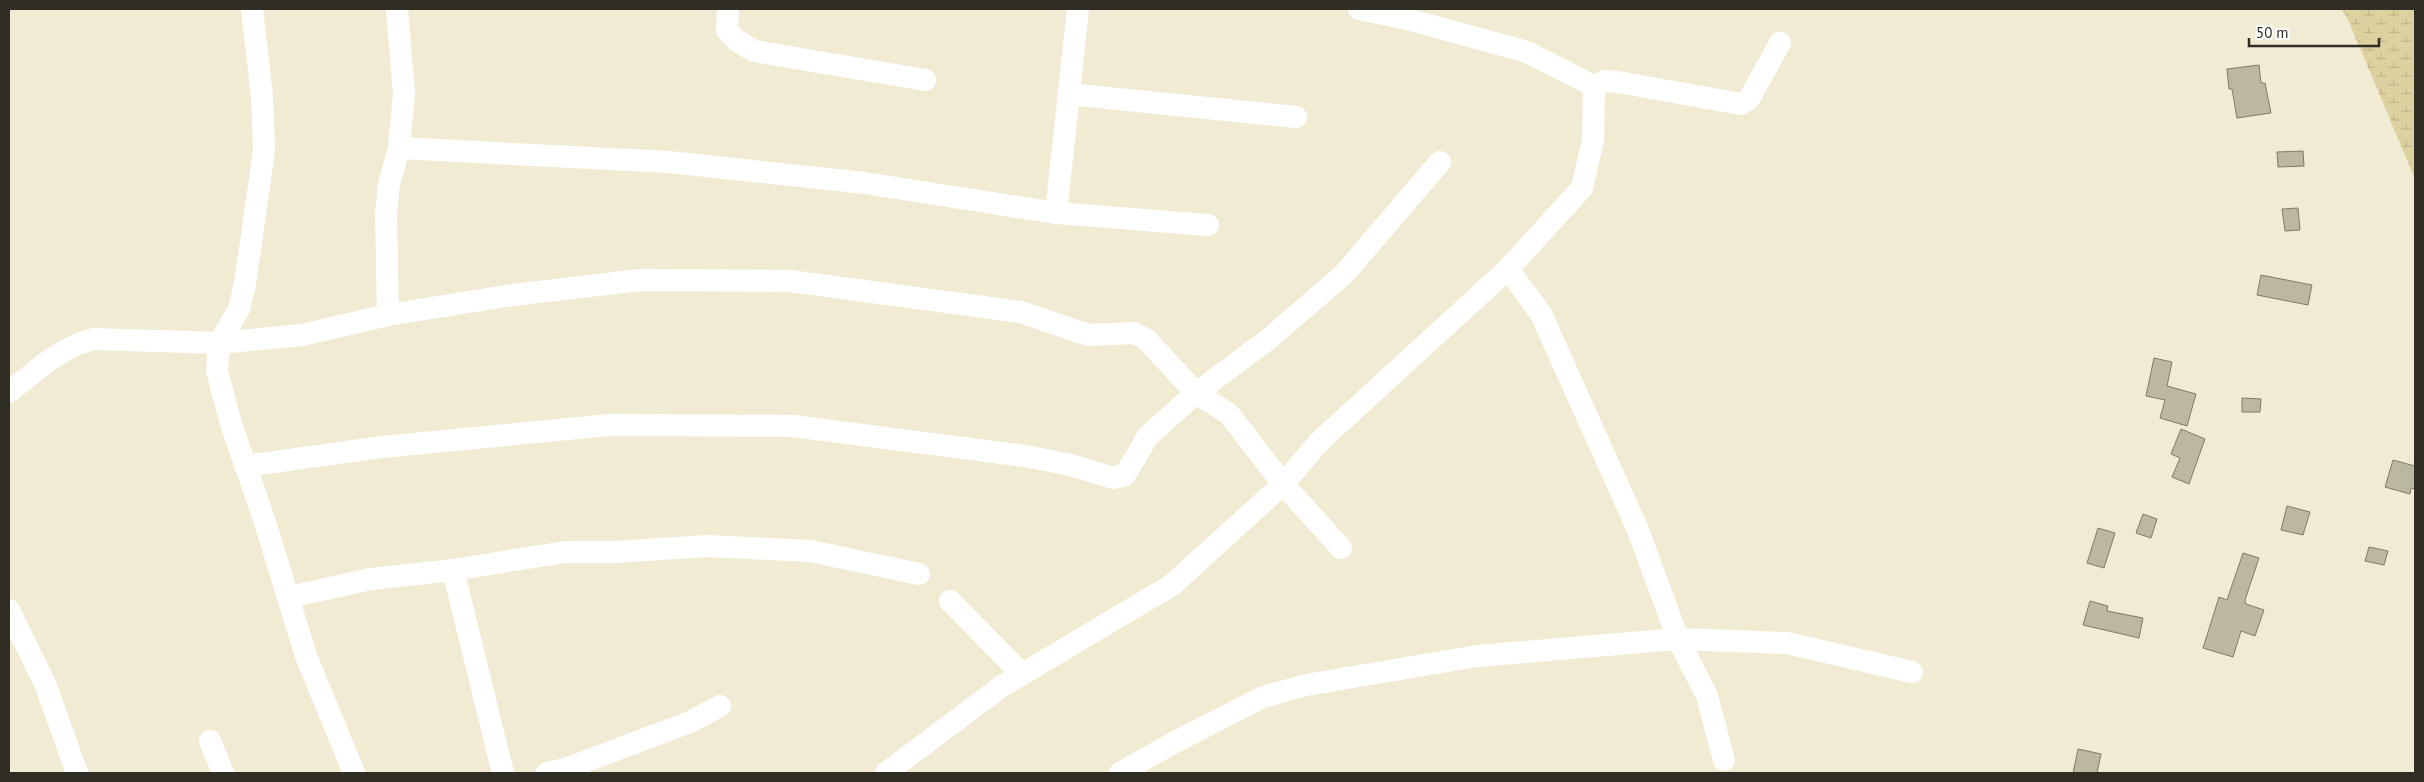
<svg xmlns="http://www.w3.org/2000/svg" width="2424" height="782" font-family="'PT Sans',sans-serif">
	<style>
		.wetland { fill: url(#wetland-marsh) }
		.building { fill: #bcb79f; stroke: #807b65 }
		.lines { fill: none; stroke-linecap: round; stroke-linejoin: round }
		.minor { stroke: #fff; stroke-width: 22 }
	</style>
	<defs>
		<pattern id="wetland-marsh" width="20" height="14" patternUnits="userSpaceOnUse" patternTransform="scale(1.25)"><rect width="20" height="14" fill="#ddd1a0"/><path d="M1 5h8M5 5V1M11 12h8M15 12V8" fill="none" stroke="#beb48a"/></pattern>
	</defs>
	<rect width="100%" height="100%" fill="#f1ebd3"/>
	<path class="wetland" d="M2342,9H2415V179L2349,22Z"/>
	<g class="building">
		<path d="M2259,65L2261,83H2265L2271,113L2237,118L2232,89H2229L2227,69Z"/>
		<path d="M2303,151L2304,166L2278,167L2277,152Z"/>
		<path d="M2298,208L2300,230L2285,231L2282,209Z"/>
		<path d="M2261,275L2312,285L2308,305L2257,295Z"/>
		<path d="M2154,358L2172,362L2167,386L2196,394L2187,426L2160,418L2165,400L2146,396Z"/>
		<path d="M2242,398L2261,399L2260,412H2242Z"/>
		<path d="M2181,429L2205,439L2189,484L2172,477L2180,458L2171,454Z"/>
		<path d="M2393,460L2415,466V489L2411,488L2410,494L2385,487Z"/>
		<path d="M2287,506L2310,512L2303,535L2281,530Z"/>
		<path d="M2143,514L2157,519L2151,538L2136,533Z"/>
		<path d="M2098,528L2115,533L2104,568L2087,563Z"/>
		<path d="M2369,547L2388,551L2384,565L2365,561Z"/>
		<path d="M2243,553L2259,558L2245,600L2246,604L2264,610L2255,636L2241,631L2233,657L2203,648L2219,597L2227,600Z"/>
		<path d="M2090,601L2108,606L2107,611L2143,618L2139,638L2083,625Z"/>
		<path d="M2078,749L2101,754L2097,773H2073Z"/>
	</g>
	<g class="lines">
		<g class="minor">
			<path d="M252,9L262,96L264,151L245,284L239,309L219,343L217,371L231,424L264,519L306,656L354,773"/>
			<path d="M728,9L727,30L736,40L754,51L925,80"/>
			<path d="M1359,9L1403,18L1527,52L1594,86"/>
			<path d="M1594,86L1605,81L1618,82L1741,104L1749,99L1780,43"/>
			<path d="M1068,94L1296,117"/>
			<path d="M399,148L669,162L865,183L1056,213L1208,225"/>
			<path d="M1056,213L1078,9"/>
			<path d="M1508,269L1541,314L1638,530L1678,639L1707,696L1724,760"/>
			<path d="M388,315L386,214L389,184L399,148L404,94L397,9"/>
			<path d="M9,392C35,372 62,346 94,339L219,343L302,335L388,315L513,295L640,280L790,281L1021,312L1088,335L1134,333L1146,339L1196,393L1229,414L1283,484L1341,548"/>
			<path d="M245,466L382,447L609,425L793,426L1025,456L1071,465L1113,478L1125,475L1148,436L1196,393L1270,338L1345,273L1440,162"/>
			<path d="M453,570L503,773"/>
			<path d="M289,597L371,579L453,570L565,552H615L707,546L810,551L919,574"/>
			<path d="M950,601L1022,674"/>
			<path d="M9,610L46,686L77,773"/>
			<path d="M210,741L223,773"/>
			<path d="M547,773L565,769L690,722L720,706"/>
			<path d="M886,773L1002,686L1172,585L1283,484L1320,441L1508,269L1582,188L1593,140L1594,86"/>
			<path d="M1120,773L1175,742L1263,697L1306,685L1477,656L1678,639L1787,643L1912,672"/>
		</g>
	</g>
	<rect width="2424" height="782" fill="none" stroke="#302d24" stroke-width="20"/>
	<path d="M2249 38v8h130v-8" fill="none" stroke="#302d24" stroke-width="2.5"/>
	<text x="2256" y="38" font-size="15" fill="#302d24" stroke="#ffffff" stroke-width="4" paint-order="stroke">50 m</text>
</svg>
